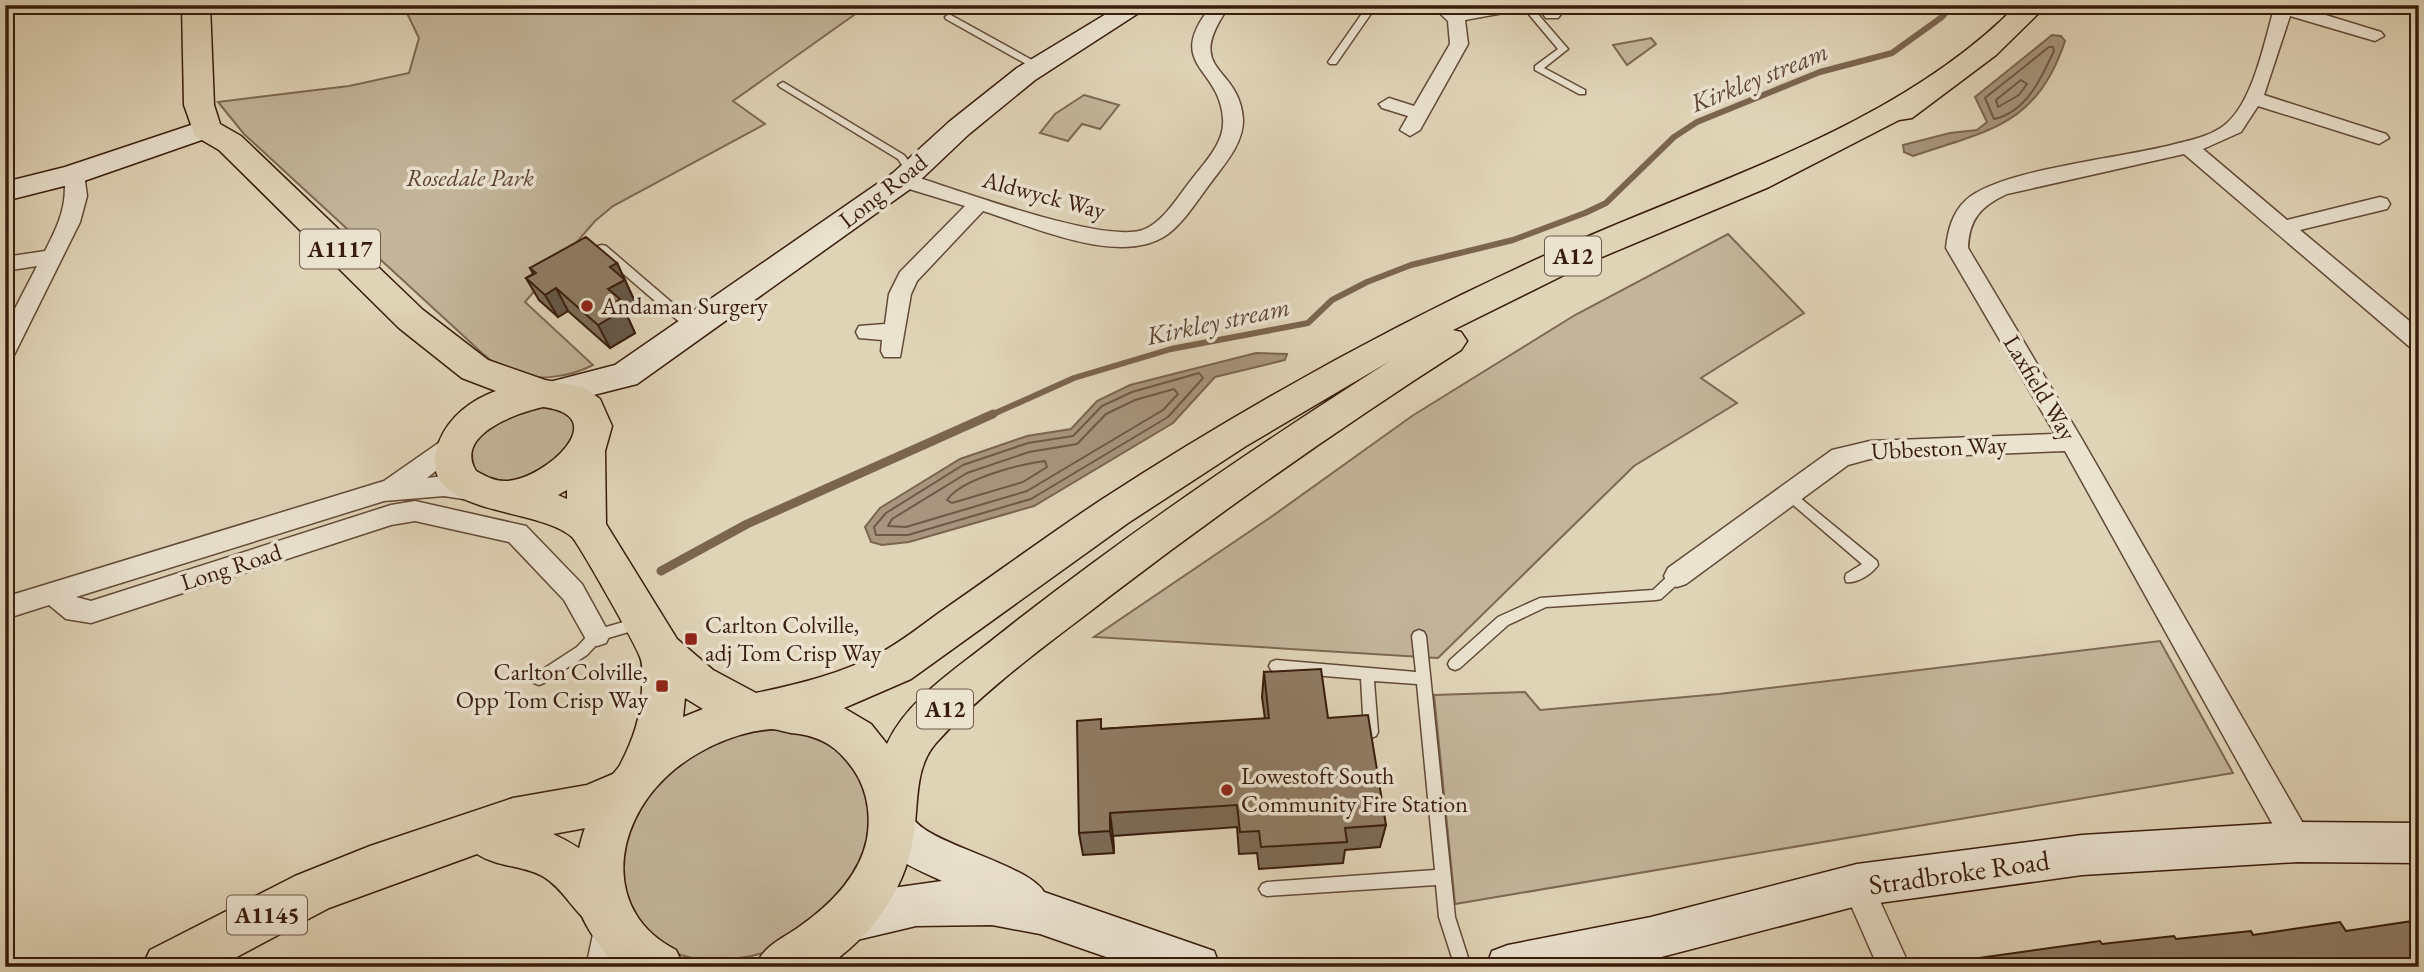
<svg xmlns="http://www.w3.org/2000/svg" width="2424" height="972" font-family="'EB Garamond',serif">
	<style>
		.green { fill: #c3b59a; stroke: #7e6852; stroke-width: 2 }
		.water { fill: #a7957d; stroke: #7b654f; stroke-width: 2 }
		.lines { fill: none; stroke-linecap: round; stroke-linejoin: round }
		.shore { stroke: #705844; stroke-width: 2 }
		.stream-far1 { stroke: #7b654f; stroke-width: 6 }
		.stream { stroke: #7b654f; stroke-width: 9 }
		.lane-casing { stroke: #624a36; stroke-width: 3 }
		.street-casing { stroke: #624a36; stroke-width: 3 }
		.secondary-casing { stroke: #381c0b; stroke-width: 3 }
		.primary-casing { stroke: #381c0b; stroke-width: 3 }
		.highway-casing { stroke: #381c0b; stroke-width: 3 }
		.lane { fill: #ebe3d0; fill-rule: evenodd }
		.street { fill: #ebe3d0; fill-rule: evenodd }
		.secondary { fill: #ebe3d0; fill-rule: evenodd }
		.primary { fill: #e0d4b7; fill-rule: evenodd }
		.highway { fill: #e0d4b7; fill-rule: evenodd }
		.wall { fill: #7b6b56; stroke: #381c0b; stroke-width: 2 }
		.shaded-wall { fill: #645746; stroke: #381c0b; stroke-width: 2 }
		.building { fill: #8f7c64; stroke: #381c0b; stroke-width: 2 }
		.poi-dot { fill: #8f2418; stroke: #ebe3d0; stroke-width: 2.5 }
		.labels { text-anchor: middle; stroke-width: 7; stroke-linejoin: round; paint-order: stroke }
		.shield { fill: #ebe3d0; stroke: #6e5846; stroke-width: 2 }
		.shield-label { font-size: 23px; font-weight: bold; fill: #381c0b }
		.park-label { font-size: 24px; font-style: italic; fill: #5b422f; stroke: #ebe3d0 }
		.street-label { font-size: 24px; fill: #381c0b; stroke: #ebe3d0 }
		.poi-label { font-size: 24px; fill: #381c0b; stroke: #ebe3d0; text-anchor: start }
		.water-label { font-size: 26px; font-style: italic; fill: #5f4633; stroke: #ebe3d0 }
		.near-street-label { font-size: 28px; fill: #381c0b; stroke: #ebe3d0 }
	</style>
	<rect width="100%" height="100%" fill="#e0d4b7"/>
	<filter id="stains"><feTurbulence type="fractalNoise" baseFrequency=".00286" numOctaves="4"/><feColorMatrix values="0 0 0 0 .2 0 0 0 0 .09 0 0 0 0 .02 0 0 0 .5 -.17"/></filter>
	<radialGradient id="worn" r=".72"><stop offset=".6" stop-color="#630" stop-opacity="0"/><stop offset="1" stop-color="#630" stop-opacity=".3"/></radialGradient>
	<g class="green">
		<path d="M403,5H868L733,101L765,124L613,206L595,221L525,302L593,365C568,378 537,381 509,373C500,370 490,359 482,353L244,134L218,102L349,86L409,73L419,38Z"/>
		<path d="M1651,38L1656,44L1627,65L1613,45Z"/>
		<path d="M1084,95L1119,105L1100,129L1082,124L1068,141L1040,133L1055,114Z"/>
		<path d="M1728,234L1804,313L1701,378L1737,403L1634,466L1438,658L1094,637L1271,517L1412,416L1575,315Z"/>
		<path d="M544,403L565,409L577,422V440L565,459L517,482L492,481L475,470C459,421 509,414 544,403Z"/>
		<path d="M2160,641L2233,773L1455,904L1434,695L1525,692L1540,710L1719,694Z"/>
		<path d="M781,729C805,735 831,741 848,760C871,785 878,841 859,870C851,881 840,891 831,902C821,913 811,929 799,937C768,959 699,970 667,948C586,893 628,791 699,749C725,734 753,732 781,729Z"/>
	</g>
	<g class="water">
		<path d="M2052,35L2061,36L2065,41C2037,126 1989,130 1913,156L1904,152L1903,145L1950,133L1977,130L1987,122L1975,97Z"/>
		<path d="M1256,353L1287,354L1285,360L1215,377L1173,423L1034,506L909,542L882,545L871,542L865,527L880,508L960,459L1027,436L1071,429L1097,401L1130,385Z"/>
	</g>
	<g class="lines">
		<g class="shore">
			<path d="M2049,47H2053L2054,51C2041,79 2026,112 1994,119L1985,98Z"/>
			<path d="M2021,80L2027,84L2019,95L1998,107L1996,100Z"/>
			<path d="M1199,373L1203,378L1168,417L1031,499L908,535H876L874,527L886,513L963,465L1028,443L1073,436L1102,406L1132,392Z"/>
			<path d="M1174,389L1178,394L1163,410L1027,491L906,527L888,526L892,519L967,473L1029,452L1077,444L1106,414L1135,400Z"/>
			<path d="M1045,461L1047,467L1023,482L952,503L947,500C961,479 1020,464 1045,461Z"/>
		</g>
		<path class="stream-far1" d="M989,416L1074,378L1171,349L1308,323L1332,300L1367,282L1411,265L1513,240L1585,213L1606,203L1674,137L1697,122L1820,72L1892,53L1942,17L1952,5"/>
		<path class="stream" d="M661,571L747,524L993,414"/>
		<defs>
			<g id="lane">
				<path d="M1368,5H1377L1336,64H1330L1328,62Z"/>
				<path d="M1521,5H1530L1568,49L1544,68L1585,90V94H1579L1535,70V66L1558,49Z"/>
				<path d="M949,14L1041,65L1043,67L1041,69H1035L946,19L945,17Z"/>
				<path d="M783,82L904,155L917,172L916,174H908L898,159L780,87L778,85Z"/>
				<path d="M602,245L606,246L698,325L700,328L698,331H690L598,252L597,249L598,246Z"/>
				<path d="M1789,490L1793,492L1877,561L1878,565C1873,573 1857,584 1846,582L1845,578L1846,574L1862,564L1785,498L1783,495L1785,492Z"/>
				<path d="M1677,571L1682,572L1683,576L1682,580L1661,599L1656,600L1546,607L1508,625L1460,668L1455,670L1450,668L1448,664L1450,660L1498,617L1540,598L1653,590L1672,572Z"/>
				<path d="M641,617L646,619L648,623L646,627L601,640L587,655L544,683L539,685L534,683L532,679L534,675L577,647L592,631Z"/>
				<path d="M1419,630L1424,632L1426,636L1455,917L1471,967H1455L1439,917L1436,885L1267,896L1262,894L1259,889L1262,884L1267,882L1435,870L1417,684L1374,681L1378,732L1376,736L1371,738L1366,736L1364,732L1361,679L1276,672L1271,670L1269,666L1271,662L1276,660L1416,672L1412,636L1414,632Z"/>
			</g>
			<g id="street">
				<path d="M1212,5H1230C1181,74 1239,63 1243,119C1244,144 1222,167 1209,185C1197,201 1184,222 1168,234C1121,268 1032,226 983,211L917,281L911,294L900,357H884L881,351L882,340L859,338L856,332L859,326L885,324L889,294L900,272L965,206L896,185L893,180L896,175H910C956,189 1107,246 1145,229C1165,220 1179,195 1192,179C1205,162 1225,142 1223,119C1220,66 1163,66 1212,5Z"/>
				<path d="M1431,5H1452L1458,10L1488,5H1529L1520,10L1465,20L1468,44L1420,130L1410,136L1400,130L1408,116L1382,108L1379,104L1389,98L1414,106L1450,44L1448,21Z"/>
				<path d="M1536,5H1554L1561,14L1558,18H1546Z"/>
				<path d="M2275,5H2293L2381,32L2384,36L2375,41L2290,16L2264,95L2386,134L2389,138L2379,144L2258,106L2241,132L2203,149L2287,220L2380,197L2387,199L2390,204L2387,209L2300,230L2419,329V350L2411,348L2184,154L2007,194C1981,206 1969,219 1968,248L2080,436L2308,832L2313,842L2308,852L2298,856L2288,852L2065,451L1870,459L1848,465L1686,584L1677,587L1668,584L1664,576L1668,568L1832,450L1870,441L2055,434L1946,248C1948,230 1952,213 1966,200C2001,169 2124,158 2175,144C2192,140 2215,135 2228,122C2254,98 2265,39 2275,5Z"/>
				<path d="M74,168L84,174L87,196L80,222L16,351L13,357L5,359V328L37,266L5,271V257L45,251C59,224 68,204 64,174Z"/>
				<path d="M458,432L466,435L470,441L466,447L427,478L444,476L485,484L488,491L485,498L476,501L444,496L384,501L76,597L91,601L391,505L415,501L526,526L582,584L610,635L606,643L597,646L588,643L564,600L509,542L415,521L391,525L91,623L66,619L49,605L5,619V597L384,481L450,435Z"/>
				<path d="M1857,870L1868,875L1910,967H1878L1842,885L1846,875Z"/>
				<path d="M609,907L620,911L624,922L618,967H586L598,911Z"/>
			</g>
			<g id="secondary">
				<path d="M1121,5H1151L1035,80L969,134L913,187L637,384L554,405L542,402L537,393L542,384L615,365L893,173L949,122L1017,68Z"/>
				<path d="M206,120L216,123L220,129L216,135L84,181L5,201V182L65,167Z"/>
				<path d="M891,800C913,809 908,818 923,828C949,848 1029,867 1044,892L1214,951L1220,967H1135L1040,934L992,925L916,926L844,943L828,936L822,921L828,906L892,888L942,881C905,863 888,861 870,820L876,806Z"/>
				<path d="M2298,822L2419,823V863L2298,862L2082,875L1857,906L1623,967H1486L1492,951L1508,945L1651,917L1857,864L2082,835Z"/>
			</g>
			<path id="primary" d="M627,768L643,774L650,789L643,804L591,827L553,834C587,849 612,872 627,907L620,924L603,931C576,920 568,892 544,877C524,865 499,868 477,854L329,908L218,967H142L150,950L295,876L370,846L513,798L587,785Z"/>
			<path id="highway" d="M182,5H210L214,105L220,124L241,136L423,310L488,360L545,380L583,387L600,399L612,426L605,451L606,524L677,639L713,670L756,693C799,684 841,674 880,653C903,641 924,623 946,608C998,572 1048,535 1101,500C1249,404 1404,318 1566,246C1716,179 1899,126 2017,5H2047L1996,55L1912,118L1899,120L1769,187L1590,262L1453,330L1461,332L1467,341L1461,350C1341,427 1224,509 1110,596C1051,642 986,687 936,743C913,769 919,807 913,839C904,893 870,937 826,967H755C764,946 778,941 796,929C828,907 859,878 867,839C872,811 866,782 846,760C831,742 814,735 791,733C785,732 777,729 771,729C734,732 692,752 666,777C612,828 603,913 676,950L684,967H615C603,949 585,929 579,908C568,867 584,822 604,786C608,778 616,772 620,765C633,740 641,717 642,689C642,680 644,666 640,657C636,645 579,544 572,537C537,505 410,517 439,442C449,417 471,400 496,391L462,378L399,328L219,150L195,136L184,105ZM1390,361C1255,447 1122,537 996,637C959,667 907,699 887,744L871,724L844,708L911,679L1128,523L1246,446ZM543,407C615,416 545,479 507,481C496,482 485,476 476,471C453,434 520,412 543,407ZM567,490V499L558,495ZM685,698L703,709L683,717Z"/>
		</defs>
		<use href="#lane" class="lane-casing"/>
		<use href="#street" class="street-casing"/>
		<use href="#secondary" class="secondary-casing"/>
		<use href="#primary" class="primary-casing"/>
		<use href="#highway" class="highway-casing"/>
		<use href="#lane" class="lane"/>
		<use href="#street" class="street"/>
		<use href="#secondary" class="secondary"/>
		<use href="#primary" class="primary"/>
		<use href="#highway" class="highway"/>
	</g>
	<g class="wall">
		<path d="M617,263L635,302L624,309L635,333L610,348L568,311L558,317L539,300L526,278L533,274L530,268Z"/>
		<path d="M1264,672L1328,718L1386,825L1380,847L1345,850L1343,863L1259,869L1257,853L1239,854L1237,827L1113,836L1114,853L1083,855L1079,833L1102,729L1265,719L1262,697Z"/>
	</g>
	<g class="shaded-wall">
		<path d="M617,263L635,302L624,309L635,333L610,348L598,325L608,289L610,267Z"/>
		<path d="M556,288L568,311L558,317L545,295Z"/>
		<path d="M1110,813L1113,836L1114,853L1110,831Z"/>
	</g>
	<g class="building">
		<path d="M586,237L617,263L610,267L625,280L608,289L620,299L615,303L624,310L598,325L556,288L545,295L526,278L536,273L530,268Z"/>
		<path d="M1321,669L1328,718L1368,715L1386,825L1345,828L1347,842L1261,847L1259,831L1240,832L1237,805L1110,813V831L1079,833L1077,721L1101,719V729L1269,718L1264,672Z"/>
		<path d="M2419,920V967H1952L1950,962L2100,941L2102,944L2174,936L2176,939L2251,931L2253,935L2340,922L2346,931Z"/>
	</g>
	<g class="poi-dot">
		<circle cx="587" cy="306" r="7"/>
		<rect x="684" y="632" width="14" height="14" rx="3.5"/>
		<rect x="655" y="679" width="14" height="14" rx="3.5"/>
		<circle cx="1227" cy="790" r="7"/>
	</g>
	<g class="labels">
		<g class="shield">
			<rect x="300" y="229.5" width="80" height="39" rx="5"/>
			<rect x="1545" y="236.5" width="56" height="39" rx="5"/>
			<rect x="917" y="689.5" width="56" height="39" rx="5"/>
			<rect x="227" y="895.5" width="80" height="39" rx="5"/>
		</g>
		<g class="shield-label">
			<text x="340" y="257">A1117</text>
			<text x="1573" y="264">A12</text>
			<text x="945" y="717">A12</text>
			<text x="267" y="923">A1145</text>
		</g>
		<g class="park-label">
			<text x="470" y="186">Rosedale Park</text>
		</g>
		<g class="street-label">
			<text transform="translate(883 191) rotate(-38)" y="8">Long Road</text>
			<text transform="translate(1044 195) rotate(15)" y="8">Aldwyck Way</text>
			<text transform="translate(2040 388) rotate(59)" y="8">Laxfield Way</text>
			<text transform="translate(1939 448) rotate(-3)" y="8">Ubbeston Way</text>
			<text transform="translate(231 567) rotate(-18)" y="8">Long Road</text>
		</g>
		<g class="poi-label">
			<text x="601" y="314">Andaman Surgery</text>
			<text x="705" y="633">Carlton Colville,<tspan x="705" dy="28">adj Tom Crisp Way</tspan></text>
			<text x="648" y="680" text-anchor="end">Carlton Colville,<tspan x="648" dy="28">Opp Tom Crisp Way</tspan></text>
			<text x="1241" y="784">Lowestoft South<tspan x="1241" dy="28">Community Fire Station</tspan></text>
		</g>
		<g class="water-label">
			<text transform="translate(1759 77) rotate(-22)" y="9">Kirkley stream</text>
			<text transform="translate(1218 321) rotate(-12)" y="9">Kirkley stream</text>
		</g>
		<g class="near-street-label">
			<text transform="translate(1959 872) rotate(-8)" y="10">Stradbroke Road</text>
		</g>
	</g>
	<rect width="2424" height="972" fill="none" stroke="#e0d4b7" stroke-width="28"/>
	<rect x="7" y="7" width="2410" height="958" fill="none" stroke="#381c0b" stroke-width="3.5"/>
	<rect x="14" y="14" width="2396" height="944" fill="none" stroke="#381c0b" stroke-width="2"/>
	<rect width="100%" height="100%" filter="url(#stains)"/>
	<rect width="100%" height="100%" fill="url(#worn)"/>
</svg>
